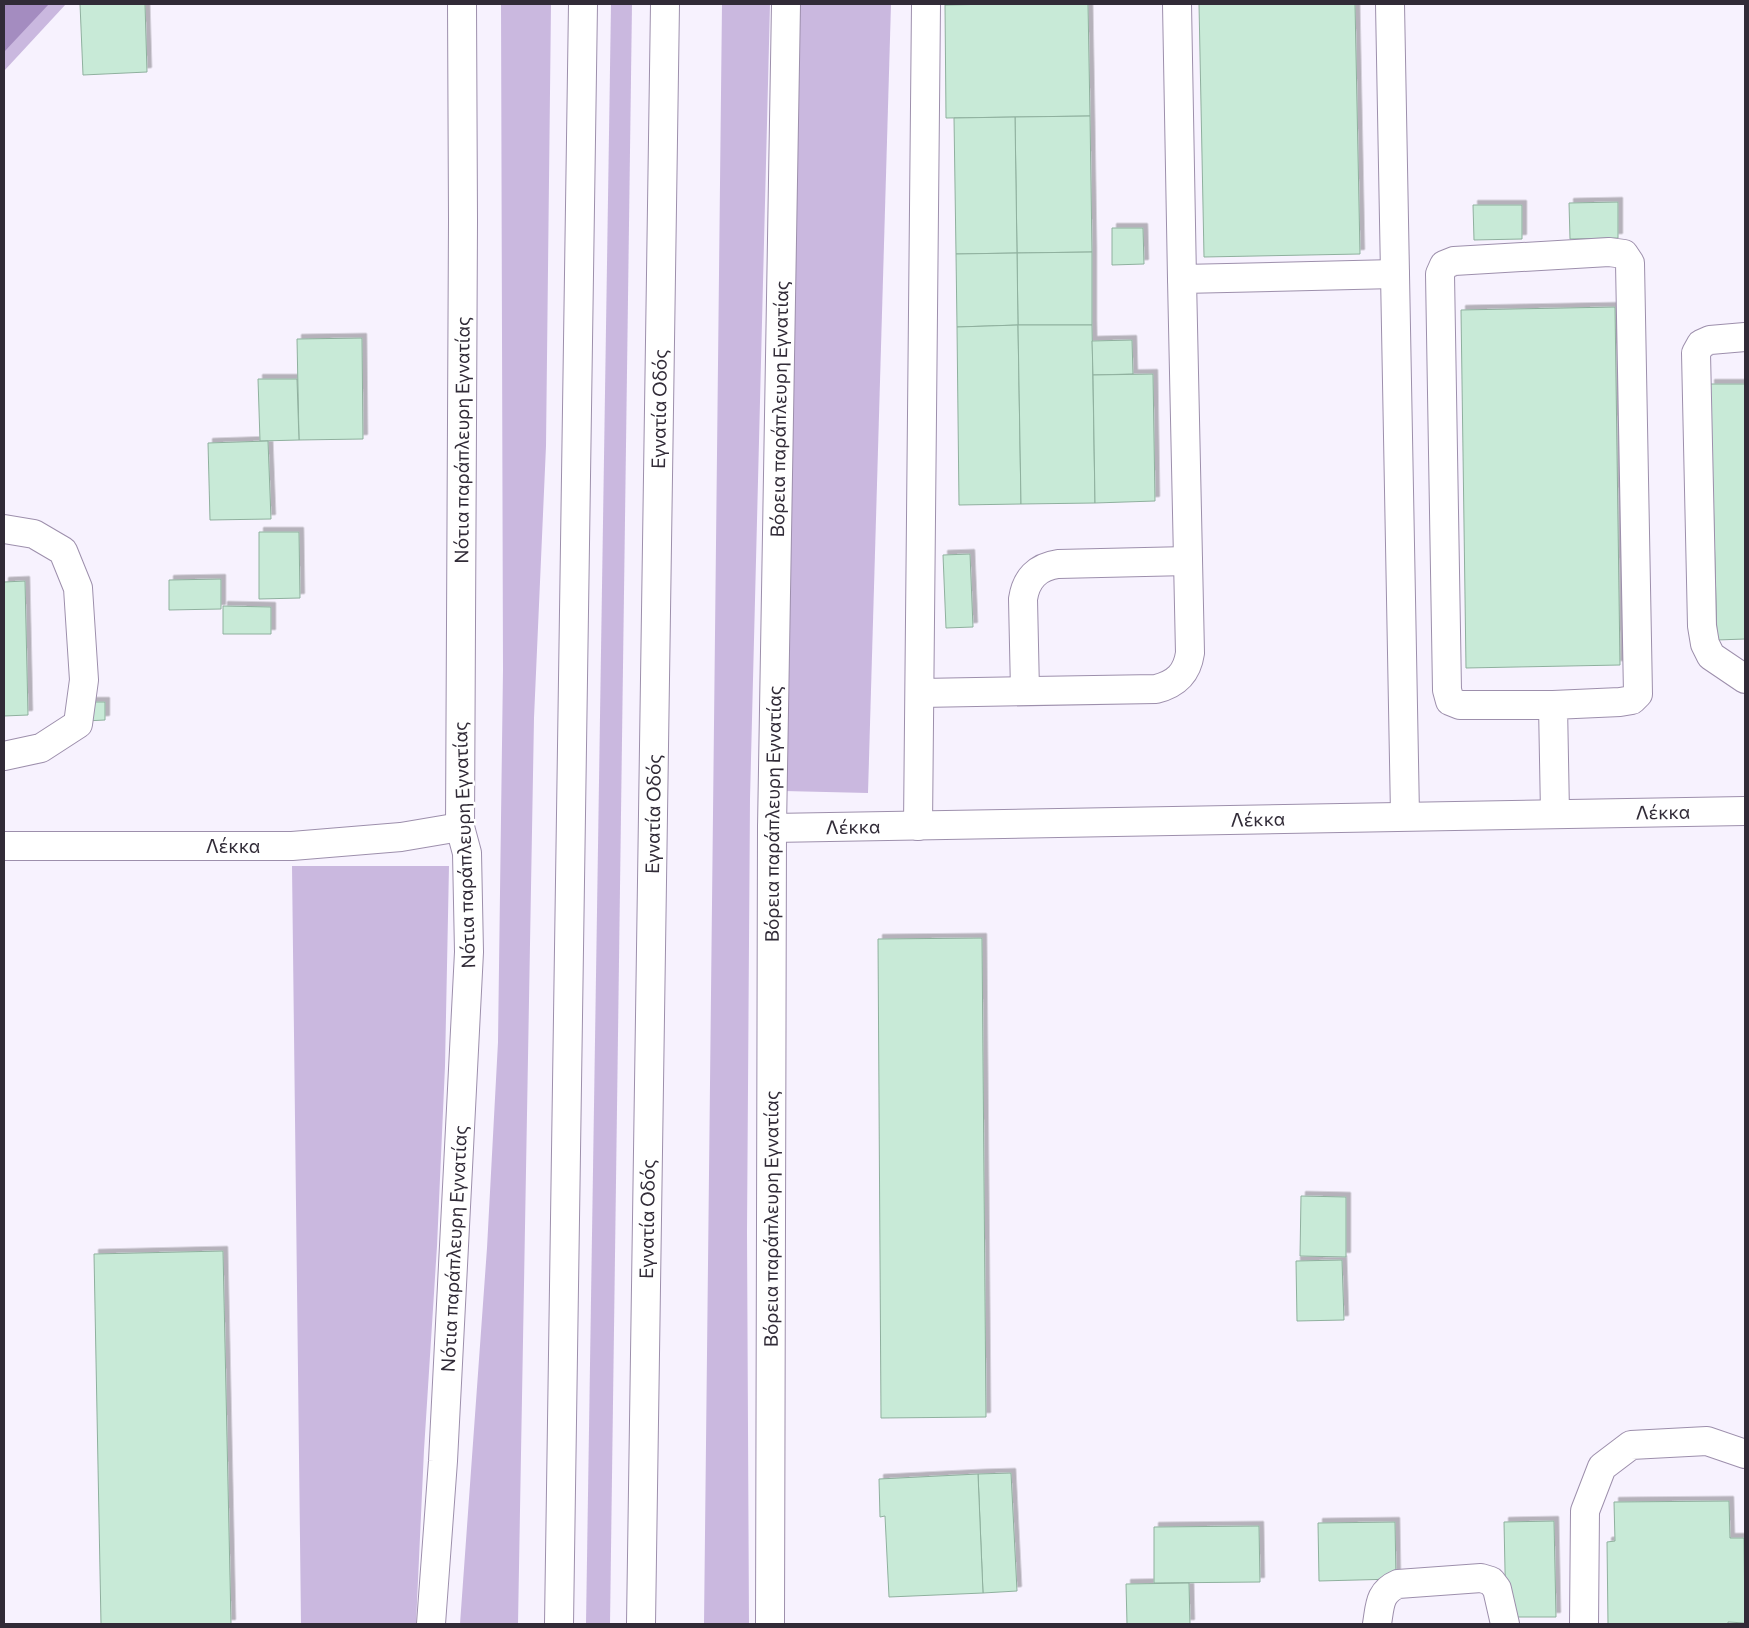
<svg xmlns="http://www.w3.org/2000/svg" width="1749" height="1628" font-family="Commissioner,sans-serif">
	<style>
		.green { fill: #cab8df }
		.water { fill: #a48cc0 }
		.building { fill: #c8ead7; stroke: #8fb09e; filter: url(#shadow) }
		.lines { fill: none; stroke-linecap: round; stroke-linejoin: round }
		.minor-casing { stroke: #9d8fac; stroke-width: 30 }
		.highway-casing { stroke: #9d8fac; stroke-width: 30 }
		.minor { stroke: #fff; stroke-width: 28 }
		.highway { stroke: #fff; stroke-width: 28 }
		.labels { text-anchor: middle; stroke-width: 5; stroke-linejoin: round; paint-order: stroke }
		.street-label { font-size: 19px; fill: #312b37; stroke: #fff }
	</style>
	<defs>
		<filter id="shadow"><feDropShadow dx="4.5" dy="-4.5" stdDeviation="0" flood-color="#0004"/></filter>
	</defs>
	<rect width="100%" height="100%" fill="#f7f2fe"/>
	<g class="green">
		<path d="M4,4H66L4,71Z"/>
		<path d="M501,4H551L546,446L534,718L518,1624H460L487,1248L498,1042L503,670Z"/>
		<path d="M611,4H632L610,1624H586Z"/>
		<path d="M722,4H770L750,799L747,1232L749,1624H704Z"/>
		<path d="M799,4H891L868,793L784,791Z"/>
		<path d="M292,866H449L445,1066L437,1246L424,1450L416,1624H301Z"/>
	</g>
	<path class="water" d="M4,4H49L4,52Z"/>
	<g class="building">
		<path d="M80,4H145L147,72L83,75Z"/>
		<path d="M996,4H1088L1090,116L946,118L945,5Z"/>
		<path d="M1199,4H1355L1360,254L1204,257Z"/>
		<path d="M1090,116L1092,252L1017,253L1015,117Z"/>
		<path d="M1015,117L1017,253L956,254L954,118Z"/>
		<path d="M1618,202V238L1570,239L1569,203Z"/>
		<path d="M1473,205H1522V239L1474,240Z"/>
		<path d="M1112,228H1143L1144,264L1112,265Z"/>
		<path d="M1092,252V325H1018L1017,253Z"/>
		<path d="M1017,253L1018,325L957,327L956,254Z"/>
		<path d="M1615,307L1620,665L1466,668L1461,310Z"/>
		<path d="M1018,325L1021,504L959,505L957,327Z"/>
		<path d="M1018,325H1092L1095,503L1021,504Z"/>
		<path d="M362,338L363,439L299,440L297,339Z"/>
		<path d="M1132,340L1133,374L1093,375L1092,341Z"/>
		<path d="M1153,374L1155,501L1095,503L1093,375Z"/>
		<path d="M258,379H297L299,440L260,441Z"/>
		<path d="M1710,384H1745V639L1717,640Z"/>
		<path d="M268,441L271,519L210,520L208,443Z"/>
		<path d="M259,532H299L300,598L259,599Z"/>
		<path d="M970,554L973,627L946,628L943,555Z"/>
		<path d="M221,579V609L169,610V580Z"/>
		<path d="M25,581L28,715L4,716V582Z"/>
		<path d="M223,606L271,607V634H223Z"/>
		<path d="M85,702H105V720L85,721Z"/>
		<path d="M982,938L986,1417L881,1418L878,939Z"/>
		<path d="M1301,1196L1346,1197V1257L1300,1256Z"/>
		<path d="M223,1251L231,1624H101L94,1254Z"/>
		<path d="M1342,1260L1344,1320L1297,1321L1296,1261Z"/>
		<path d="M1011,1473L1017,1591L983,1593L978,1474Z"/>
		<path d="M978,1474L983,1593L889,1597L885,1516L880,1517L879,1479Z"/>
		<path d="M1729,1501L1730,1538H1744L1745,1623L1728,1622V1624H1608L1607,1542L1615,1541L1614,1502Z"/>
		<path d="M1554,1521L1556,1617H1506L1504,1522Z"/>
		<path d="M1395,1522L1396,1579L1319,1581L1318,1523Z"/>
		<path d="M1259,1526L1260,1582L1154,1583V1527Z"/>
		<path d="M1189,1583L1190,1624H1127L1126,1584Z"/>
	</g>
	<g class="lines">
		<defs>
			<g id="minor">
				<path d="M1177,4L1182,279"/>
				<path d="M1390,4L1405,815"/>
				<path d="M1745,337L1710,340L1701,344L1696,353L1702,626L1705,644L1711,656L1745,679"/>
				<path d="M4,529L34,534L63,551L78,588L84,680L78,724L41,748L4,756"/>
				<path d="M1025,691L1023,599C1026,579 1037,567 1058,564L1188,561"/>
				<path d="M920,693L1156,689C1176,684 1187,674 1190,653L1182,279L1395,274"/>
				<path d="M1553,705H1460L1450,701L1447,690L1440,274L1444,265L1454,261L1609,252L1624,254L1630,263L1638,694L1632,700L1620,702L1553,705L1555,813"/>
				<path d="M918,826L926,4"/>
				<path id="s1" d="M772,828C1097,823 1421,815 1745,811"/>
				<path id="s2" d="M4,846H292L401,837L460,827"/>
				<path id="s3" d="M431,1624L443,1461L469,952L467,853L460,827L463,221L462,4"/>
				<path id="s4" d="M770,1624L772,828L786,4"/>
				<path d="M1377,1624C1380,1606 1379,1592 1398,1584L1481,1578L1491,1581L1497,1589L1505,1624"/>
				<path d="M1584,1624L1585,1511L1602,1467L1631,1445L1707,1441L1745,1454"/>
			</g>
			<g id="highway">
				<path d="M559,1624L583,4"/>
				<path id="s5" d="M641,1624L665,4"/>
			</g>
		</defs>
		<use href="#minor" class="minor-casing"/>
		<use href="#highway" class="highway-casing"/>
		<use href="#minor" class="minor"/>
		<use href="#highway" class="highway"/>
	</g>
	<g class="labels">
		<g class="street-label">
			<text dy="7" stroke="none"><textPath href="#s5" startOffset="1215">Εγνατία Οδός</textPath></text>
			<text dy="7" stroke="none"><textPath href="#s4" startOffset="1215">Βόρεια παράπλευρη Εγνατίας</textPath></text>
			<text dy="7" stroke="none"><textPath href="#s3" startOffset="1186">Νότια παράπλευρη Εγνατίας</textPath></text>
			<text dy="7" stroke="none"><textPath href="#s1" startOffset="891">Λέκκα</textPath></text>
			<text dy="7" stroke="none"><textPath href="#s5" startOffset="810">Εγνατία Οδός</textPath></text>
			<text dy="7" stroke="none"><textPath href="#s4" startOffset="810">Βόρεια παράπλευρη Εγνατίας</textPath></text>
			<text dy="7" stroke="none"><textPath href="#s1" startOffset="486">Λέκκα</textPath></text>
			<text dy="7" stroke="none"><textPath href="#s1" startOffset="81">Λέκκα</textPath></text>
			<text transform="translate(464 845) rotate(-92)" y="7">Νότια παράπλευρη Εγνατίας</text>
			<text dy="7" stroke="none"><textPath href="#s2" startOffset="229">Λέκκα</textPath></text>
			<text dy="7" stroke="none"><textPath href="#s5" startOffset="405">Εγνατία Οδός</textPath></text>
			<text dy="7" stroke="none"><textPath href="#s4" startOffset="405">Βόρεια παράπλευρη Εγνατίας</textPath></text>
			<text dy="7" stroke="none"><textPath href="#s3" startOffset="376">Νότια παράπλευρη Εγνατίας</textPath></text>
		</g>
	</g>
	<rect width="1749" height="1628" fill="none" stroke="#312b37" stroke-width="10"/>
</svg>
